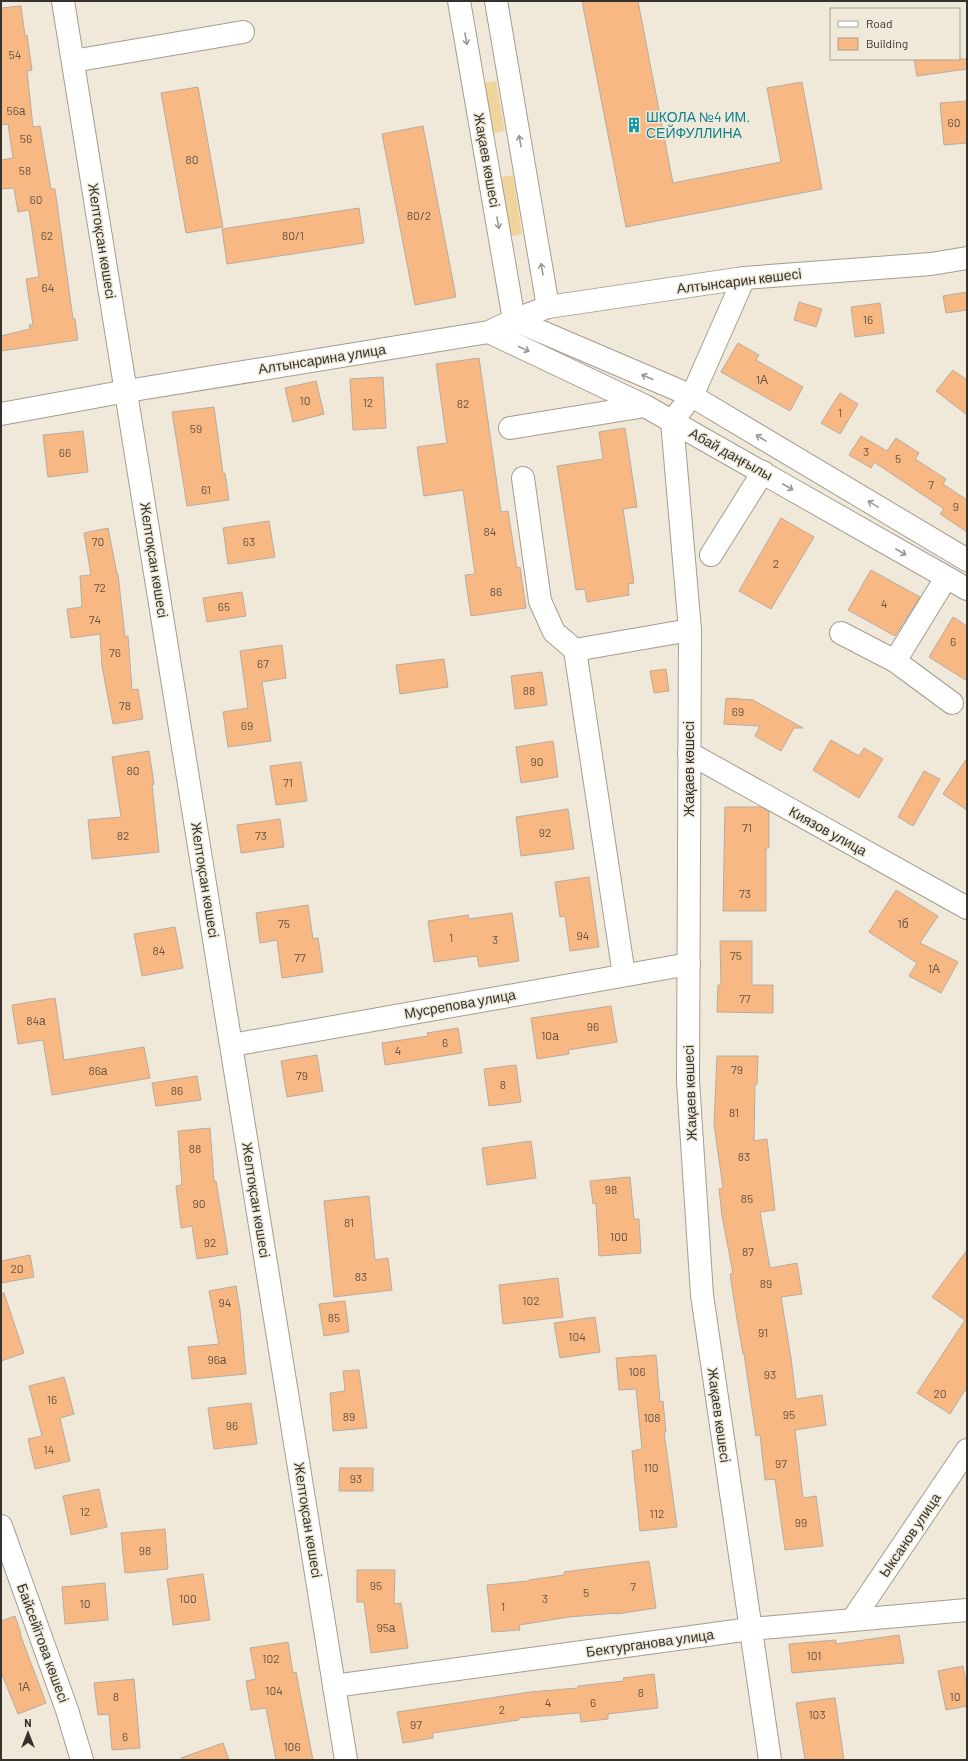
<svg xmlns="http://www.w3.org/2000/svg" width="968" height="1761" font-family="Barlow,sans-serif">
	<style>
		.green { fill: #f1d49c }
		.building { fill: #f8b883; stroke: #b8aba0 }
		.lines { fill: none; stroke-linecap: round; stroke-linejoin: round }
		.minor-casing { stroke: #a49d90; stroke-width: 24 }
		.minor { stroke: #fff; stroke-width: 22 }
		.oneway { stroke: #9a9896 }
		.labels { text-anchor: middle; stroke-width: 3; stroke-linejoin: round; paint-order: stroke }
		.number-label { font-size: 12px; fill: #665442 }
		.culture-label { font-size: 14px; fill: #0d838f; stroke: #f0e9da; text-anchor: start }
		.street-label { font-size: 14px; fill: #35322d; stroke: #f0e9da }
	</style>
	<rect width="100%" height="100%" fill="#f0e9da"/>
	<g class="green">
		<path d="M496,81L505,131L491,133L482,83Z"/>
		<path d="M513,175L522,234L508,237L498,178Z"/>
	</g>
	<g class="building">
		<path d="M582,1H638L673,183L781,162L767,88L802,82L822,189L626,227Z"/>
		<path d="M21,6L25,36L27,35L32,70L27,71L33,127L40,126L51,189H55L73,319H75L78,340L1,351V336L30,329L29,325H33L26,279L39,277L29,210L18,212L14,188L1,189V160L13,158L8,124L1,125V8Z"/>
		<path d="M914,59H967V69L917,76Z"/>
		<path d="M198,87L223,227L186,233L161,93Z"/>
		<path d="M967,101V143L944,145L940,103Z"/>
		<path d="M423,126L456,297L415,305L382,134Z"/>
		<path d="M359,208L364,243L227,264L222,229Z"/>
		<path d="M967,292V310L946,313L943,296Z"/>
		<path d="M799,302L822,309L816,327L794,320Z"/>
		<path d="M880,303L884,333L855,337L851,307Z"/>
		<path d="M738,343L759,355L756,360L803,387L790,411L721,372Z"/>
		<path d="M479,358L501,512L508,511L517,568L520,567L526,608L471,616L465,575L475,574L463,490L424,496L417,447L447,443L436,364Z"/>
		<path d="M953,370L967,380V415L936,391Z"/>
		<path d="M383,377L386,428L353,430L350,379Z"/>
		<path d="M316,381L324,414L293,422L285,388Z"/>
		<path d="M840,393L858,404L840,434L821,423Z"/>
		<path d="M214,407L223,473H225L229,500L187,506L172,412Z"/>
		<path d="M625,428L637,507L623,509L634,583L628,584L629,595L587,602L585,589L576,590L557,466L603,459L599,432Z"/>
		<path d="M83,431L88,472L48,477L43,435Z"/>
		<path d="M861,436L887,451L896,438L919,453L915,459L946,479L943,484L967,500V532L940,514L944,509L874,462L871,468L849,455Z"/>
		<path d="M781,518L814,537L771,609L739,591Z"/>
		<path d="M269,521L275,557L228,564L223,528Z"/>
		<path d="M108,528L117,574H118L125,637L128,636L132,690L138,689L143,719L113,724L102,666L100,634L71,638L67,609L82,607L80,576L91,575L84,533Z"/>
		<path d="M871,570L920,597L895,636L848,610Z"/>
		<path d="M242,592L246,616L207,622L203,598Z"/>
		<path d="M953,617L967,626V681L929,657Z"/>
		<path d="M282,645L286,678L262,682L271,741L228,747L223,712L248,708L240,651Z"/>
		<path d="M444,659L448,687L400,694L396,665Z"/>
		<path d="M666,669L669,691L654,693L650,671Z"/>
		<path d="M542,672L547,705L515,709L511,676Z"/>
		<path d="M726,698L753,700L803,728H794L781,751L755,736L760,726L724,724Z"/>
		<path d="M831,740L859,756L864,748L883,759L859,798L813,770Z"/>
		<path d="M553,741L558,777L521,783L516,747Z"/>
		<path d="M149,751L154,784L152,785L159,852L92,859L88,820L121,817L112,757Z"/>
		<path d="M967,758V810L943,794Z"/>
		<path d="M301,762L307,801L276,805L270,766Z"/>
		<path d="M924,771L940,779L913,826L898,817Z"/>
		<path d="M725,807H761L769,812V848H766V911H723Z"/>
		<path d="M568,809L574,849L521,856L516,817Z"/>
		<path d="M280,819L284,847L241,853L237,825Z"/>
		<path d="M589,877L599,947L570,951L565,916L560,917L555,882Z"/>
		<path d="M896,890L938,916L920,943L958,962L941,993L909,976L917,963L869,932Z"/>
		<path d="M308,905L313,939L318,938L323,972L282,978L277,940L260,943L256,913Z"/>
		<path d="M512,913L519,961L479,967L477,956L434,962L428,921L468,915L469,919Z"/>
		<path d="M175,927L183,968L142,976L134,934Z"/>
		<path d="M720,941H752V985H773V1013L717,1012L718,985H721Z"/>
		<path d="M55,998L64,1060L144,1047L150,1078L52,1095L43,1040L18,1044L12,1005Z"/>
		<path d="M611,1006L617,1042L568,1050L569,1054L537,1059L531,1018Z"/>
		<path d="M458,1028L462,1053L385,1065L382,1043L428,1036L427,1033Z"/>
		<path d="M317,1055L323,1091L287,1097L281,1061Z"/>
		<path d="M717,1056H758L757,1084H755L754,1141L767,1139L775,1210L760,1212L770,1268L797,1263L802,1294L781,1297L791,1358L796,1399L822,1395L826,1425L795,1430L803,1498L816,1496L823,1546L785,1550L775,1479L765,1480L760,1435L756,1436L744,1354H743L737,1319L730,1274L733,1273L722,1216L719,1189L723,1188L714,1124Z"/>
		<path d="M516,1065L521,1102L489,1106L484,1069Z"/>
		<path d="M197,1076L201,1100L156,1106L152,1083Z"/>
		<path d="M210,1128L214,1181H216L228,1254L197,1259L192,1226L181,1228L176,1186L182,1185L178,1131Z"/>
		<path d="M531,1141L536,1178L487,1185L482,1148Z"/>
		<path d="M630,1177L634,1219H639L641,1253L599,1256L596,1203L593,1204L590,1181Z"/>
		<path d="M369,1196L375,1260L388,1258L392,1290L334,1297L324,1201Z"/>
		<path d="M967,1250V1387L950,1414L917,1393L965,1320L932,1297Z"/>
		<path d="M30,1255L34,1277L1,1283V1261Z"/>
		<path d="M558,1278L563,1317L503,1324L499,1285Z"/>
		<path d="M236,1286L240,1310L246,1374L192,1379L188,1347L219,1344L209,1291Z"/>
		<path d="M1,1293H4L24,1353L1,1361Z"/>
		<path d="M345,1301L349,1332L324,1336L319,1304Z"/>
		<path d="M595,1317L600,1352L560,1358L554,1323Z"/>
		<path d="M656,1355L660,1402L663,1401L666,1432H664L677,1527L640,1531L632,1451L642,1449L636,1389L619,1390L616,1358Z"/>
		<path d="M359,1370L367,1428L333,1431L330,1393L345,1391L343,1371Z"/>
		<path d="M64,1377L74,1414L60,1418L70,1461L35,1469L28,1439L42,1436L29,1386Z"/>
		<path d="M251,1403L257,1444L214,1449L208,1408Z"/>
		<path d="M340,1468H373V1491H339Z"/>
		<path d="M99,1489L107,1527L71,1535L63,1496Z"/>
		<path d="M165,1529L168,1569L125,1573L121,1533Z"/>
		<path d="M649,1561L656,1608L617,1614V1613L569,1617L519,1625L520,1630L492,1632L487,1585L529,1581V1580L564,1575V1572Z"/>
		<path d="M357,1570H395L394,1604L401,1603L408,1648L371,1653L364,1602H357Z"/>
		<path d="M203,1574L210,1620L173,1625L167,1579Z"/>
		<path d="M105,1583L108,1620L65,1624L62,1587Z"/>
		<path d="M15,1616L21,1634H20L46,1703L18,1714L1,1672V1621Z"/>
		<path d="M899,1635L904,1663L792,1673L789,1644L836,1640V1644Z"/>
		<path d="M288,1642L293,1673L296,1672L313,1760H276L266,1708L251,1710L246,1681L256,1679L250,1648Z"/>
		<path d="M963,1666L967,1688V1706L946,1710L938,1671Z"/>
		<path d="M654,1674L658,1708L608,1714V1719L581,1722L580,1713L518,1718L519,1720L433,1733V1738L403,1743L397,1712L530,1692L578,1688V1686L624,1681L623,1678Z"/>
		<path d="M134,1679L140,1748L112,1750L109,1714L98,1715L94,1683Z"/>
		<path d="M835,1698L844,1760H805L796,1703Z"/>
		<path d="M223,1743L229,1760H182L181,1758Z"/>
	</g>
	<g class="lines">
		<defs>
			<g id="minor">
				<path d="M63,1L346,1760"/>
				<path d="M459,1L514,320"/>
				<path d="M496,1L548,307"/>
				<path d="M73,61L243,32"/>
				<path d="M744,278L692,396L672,421L690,630L688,1081L702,1295L770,1760"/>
				<path d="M514,320L692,396L967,560"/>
				<path d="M489,332L645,406L967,589"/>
				<path d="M1,414L127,391L489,332L514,320L548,307L744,278L931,264L967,258"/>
				<path d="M510,428L645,406"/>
				<path d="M523,478L540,601L554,632L575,650"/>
				<path d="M711,555L763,472"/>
				<path d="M841,633L895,661L952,703"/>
				<path d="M895,661L946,578"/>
				<path d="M689,753L967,908"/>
				<path d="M624,975L575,650L690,630"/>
				<path d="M232,1045L689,964"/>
				<path d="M1,1526L67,1710L82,1760"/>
				<path d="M853,1619L967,1450"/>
				<path d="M334,1686L750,1629L967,1610"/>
			</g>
		</defs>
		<use href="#minor" class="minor-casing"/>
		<use href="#minor" class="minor"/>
	</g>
	<defs><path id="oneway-shaft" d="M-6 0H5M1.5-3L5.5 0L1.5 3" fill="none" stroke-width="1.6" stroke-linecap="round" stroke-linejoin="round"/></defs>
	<g class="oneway">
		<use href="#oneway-shaft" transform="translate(466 39) rotate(80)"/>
		<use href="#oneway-shaft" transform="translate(520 141) rotate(-100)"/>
		<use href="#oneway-shaft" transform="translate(498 223) rotate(80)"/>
		<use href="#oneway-shaft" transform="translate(542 269) rotate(-100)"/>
		<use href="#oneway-shaft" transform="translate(524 349) rotate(25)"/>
		<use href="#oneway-shaft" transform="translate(647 377) rotate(-157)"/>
		<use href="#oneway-shaft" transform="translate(761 438) rotate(-149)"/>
		<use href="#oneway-shaft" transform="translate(788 487) rotate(30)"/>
		<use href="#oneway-shaft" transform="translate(873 504) rotate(-149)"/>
		<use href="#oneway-shaft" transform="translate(901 552) rotate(30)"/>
	</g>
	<defs>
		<symbol id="building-bare" viewBox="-9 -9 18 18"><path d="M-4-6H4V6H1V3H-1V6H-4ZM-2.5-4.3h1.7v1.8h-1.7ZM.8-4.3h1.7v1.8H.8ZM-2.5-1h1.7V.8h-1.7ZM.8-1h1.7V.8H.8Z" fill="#0f9aa8" stroke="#f0e9da" stroke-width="2.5" paint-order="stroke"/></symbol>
	</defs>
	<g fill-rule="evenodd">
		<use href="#building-bare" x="623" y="114" width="22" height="22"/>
	</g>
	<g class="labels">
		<g class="number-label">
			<text x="15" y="59">54</text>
			<text x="16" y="115">56а</text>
			<text x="954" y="127">60</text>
			<text x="26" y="143">56</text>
			<text x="192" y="164">80</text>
			<text x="25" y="175">58</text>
			<text x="36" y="204">60</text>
			<text x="419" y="220">80/2</text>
			<text x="47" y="240">62</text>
			<text x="293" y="240">80/1</text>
			<text x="48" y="292">64</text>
			<text x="868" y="324">16</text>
			<text x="762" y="384">1А</text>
			<text x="305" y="405">10</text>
			<text x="368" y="407">12</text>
			<text x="463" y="408">82</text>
			<text x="840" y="417">1</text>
			<text x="196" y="433">59</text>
			<text x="866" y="456">3</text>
			<text x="65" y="457">66</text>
			<text x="898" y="463">5</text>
			<text x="931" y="489">7</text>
			<text x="206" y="494">61</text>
			<text x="956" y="511">9</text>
			<text x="490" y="536">84</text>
			<text x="98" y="546">70</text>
			<text x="249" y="546">63</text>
			<text x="776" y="568">2</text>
			<text x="100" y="592">72</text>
			<text x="496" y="596">86</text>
			<text x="884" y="608">4</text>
			<text x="224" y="611">65</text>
			<text x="95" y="624">74</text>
			<text x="953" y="646">6</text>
			<text x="115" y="657">76</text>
			<text x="263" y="668">67</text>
			<text x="529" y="695">88</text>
			<text x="125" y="710">78</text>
			<text x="738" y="716">69</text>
			<text x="247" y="730">69</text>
			<text x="537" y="766">90</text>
			<text x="133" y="775">80</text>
			<text x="288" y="787">71</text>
			<text x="747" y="832">71</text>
			<text x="545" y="837">92</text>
			<text x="123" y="840">82</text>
			<text x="261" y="840">73</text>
			<text x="745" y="898">73</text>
			<text x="284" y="928">75</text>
			<text x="903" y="928">1б</text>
			<text x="583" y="940">94</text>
			<text x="451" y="942">1</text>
			<text x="495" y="944">3</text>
			<text x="159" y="955">84</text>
			<text x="736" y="960">75</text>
			<text x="300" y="962">77</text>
			<text x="934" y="973">1А</text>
			<text x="745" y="1003">77</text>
			<text x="36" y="1025">84а</text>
			<text x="593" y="1031">96</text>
			<text x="550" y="1040">10а</text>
			<text x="445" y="1047">6</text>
			<text x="398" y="1055">4</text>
			<text x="737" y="1074">79</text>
			<text x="98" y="1075">86а</text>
			<text x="302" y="1080">79</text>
			<text x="503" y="1089">8</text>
			<text x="177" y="1095">86</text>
			<text x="734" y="1117">81</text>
			<text x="195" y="1153">88</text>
			<text x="744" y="1161">83</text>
			<text x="611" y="1194">98</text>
			<text x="747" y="1203">85</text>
			<text x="199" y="1208">90</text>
			<text x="349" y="1227">81</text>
			<text x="619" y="1241">100</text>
			<text x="210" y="1247">92</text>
			<text x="748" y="1256">87</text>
			<text x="17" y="1273">20</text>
			<text x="361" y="1281">83</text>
			<text x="766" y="1288">89</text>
			<text x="531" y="1305">102</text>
			<text x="225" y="1307">94</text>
			<text x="334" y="1322">85</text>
			<text x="763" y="1337">91</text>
			<text x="577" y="1341">104</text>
			<text x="217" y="1364">96а</text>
			<text x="637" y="1376">106</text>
			<text x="770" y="1379">93</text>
			<text x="940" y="1398">20</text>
			<text x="52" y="1404">16</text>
			<text x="789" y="1419">95</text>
			<text x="349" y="1421">89</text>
			<text x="652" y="1422">108</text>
			<text x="232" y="1430">96</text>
			<text x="49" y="1454">14</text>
			<text x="781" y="1468">97</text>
			<text x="651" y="1472">110</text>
			<text x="356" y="1483">93</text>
			<text x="85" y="1516">12</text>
			<text x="657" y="1518">112</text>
			<text x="801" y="1527">99</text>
			<text x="145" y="1555">98</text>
			<text x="376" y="1590">95</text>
			<text x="633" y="1591">7</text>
			<text x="586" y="1597">5</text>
			<text x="188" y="1603">100</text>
			<text x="545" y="1603">3</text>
			<text x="85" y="1608">10</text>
			<text x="503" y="1611">1</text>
			<text x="386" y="1632">95а</text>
			<text x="814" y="1660">101</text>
			<text x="271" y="1663">102</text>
			<text x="24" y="1691">1А</text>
			<text x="274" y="1695">104</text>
			<text x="641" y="1697">8</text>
			<text x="116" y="1701">8</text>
			<text x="955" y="1701">10</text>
			<text x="548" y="1707">4</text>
			<text x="593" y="1707">6</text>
			<text x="502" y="1714">2</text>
			<text x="817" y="1719">103</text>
			<text x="416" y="1729">97</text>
			<text x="125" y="1741">6</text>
			<text x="292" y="1751">106</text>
		</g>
		<g class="culture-label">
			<text x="646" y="122">ШКОЛА №4 ИМ.<tspan x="646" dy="16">СЕЙФУЛЛИНА</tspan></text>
		</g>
		<g class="street-label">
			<text transform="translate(487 160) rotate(80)" y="5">Жақаев көшесі</text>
			<text transform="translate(102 241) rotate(81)" y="5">Желтоқсан көшесі</text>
			<text transform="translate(739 281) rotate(-7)" y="5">Алтынсарин көшесі</text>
			<text transform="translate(322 359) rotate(-9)" y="5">Алтынсарина улица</text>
			<text transform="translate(731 454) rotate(29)" y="5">Абай даңғылы</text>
			<text transform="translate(154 560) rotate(81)" y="5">Желтоқсан көшесі</text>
			<text transform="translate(689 769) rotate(-90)" y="5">Жақаев көшесі</text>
			<text transform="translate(828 831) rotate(29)" y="5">Киязов улица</text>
			<text transform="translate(205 880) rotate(81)" y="5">Желтоқсан көшесі</text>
			<text transform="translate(460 1004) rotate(-10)" y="5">Мусрепова улица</text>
			<text transform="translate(690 1093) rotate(-92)" y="5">Жақаев көшесі</text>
			<text transform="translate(256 1200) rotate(81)" y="5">Желтоқсан көшесі</text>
			<text transform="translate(719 1415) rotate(82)" y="5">Жақаев көшесі</text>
			<text transform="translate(308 1520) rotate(81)" y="5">Желтоқсан көшесі</text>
			<text transform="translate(910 1535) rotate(-56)" y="5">Ыксанов улица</text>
			<text transform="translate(43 1643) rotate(70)" y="5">Байсейітова көшесі</text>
			<text transform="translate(650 1643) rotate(-8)" y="5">Бектурганова улица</text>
		</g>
	</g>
	<rect width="968" height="1761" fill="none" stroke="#35322d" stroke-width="4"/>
	<rect x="830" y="8" width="130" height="52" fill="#f0e9da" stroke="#a5a095"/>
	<rect x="838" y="21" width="20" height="6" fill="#ffffff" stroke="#a5a095"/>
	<text x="866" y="28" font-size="12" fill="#35322d">Road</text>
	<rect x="838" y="38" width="20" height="12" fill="#f8b883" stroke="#a5a095"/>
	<text x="866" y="48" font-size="12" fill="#35322d">Building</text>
	<g transform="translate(28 1733)" stroke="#f0e9da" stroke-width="3" paint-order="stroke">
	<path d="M0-3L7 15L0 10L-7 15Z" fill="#35322d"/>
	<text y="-6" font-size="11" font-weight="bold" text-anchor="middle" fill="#35322d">N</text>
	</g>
</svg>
